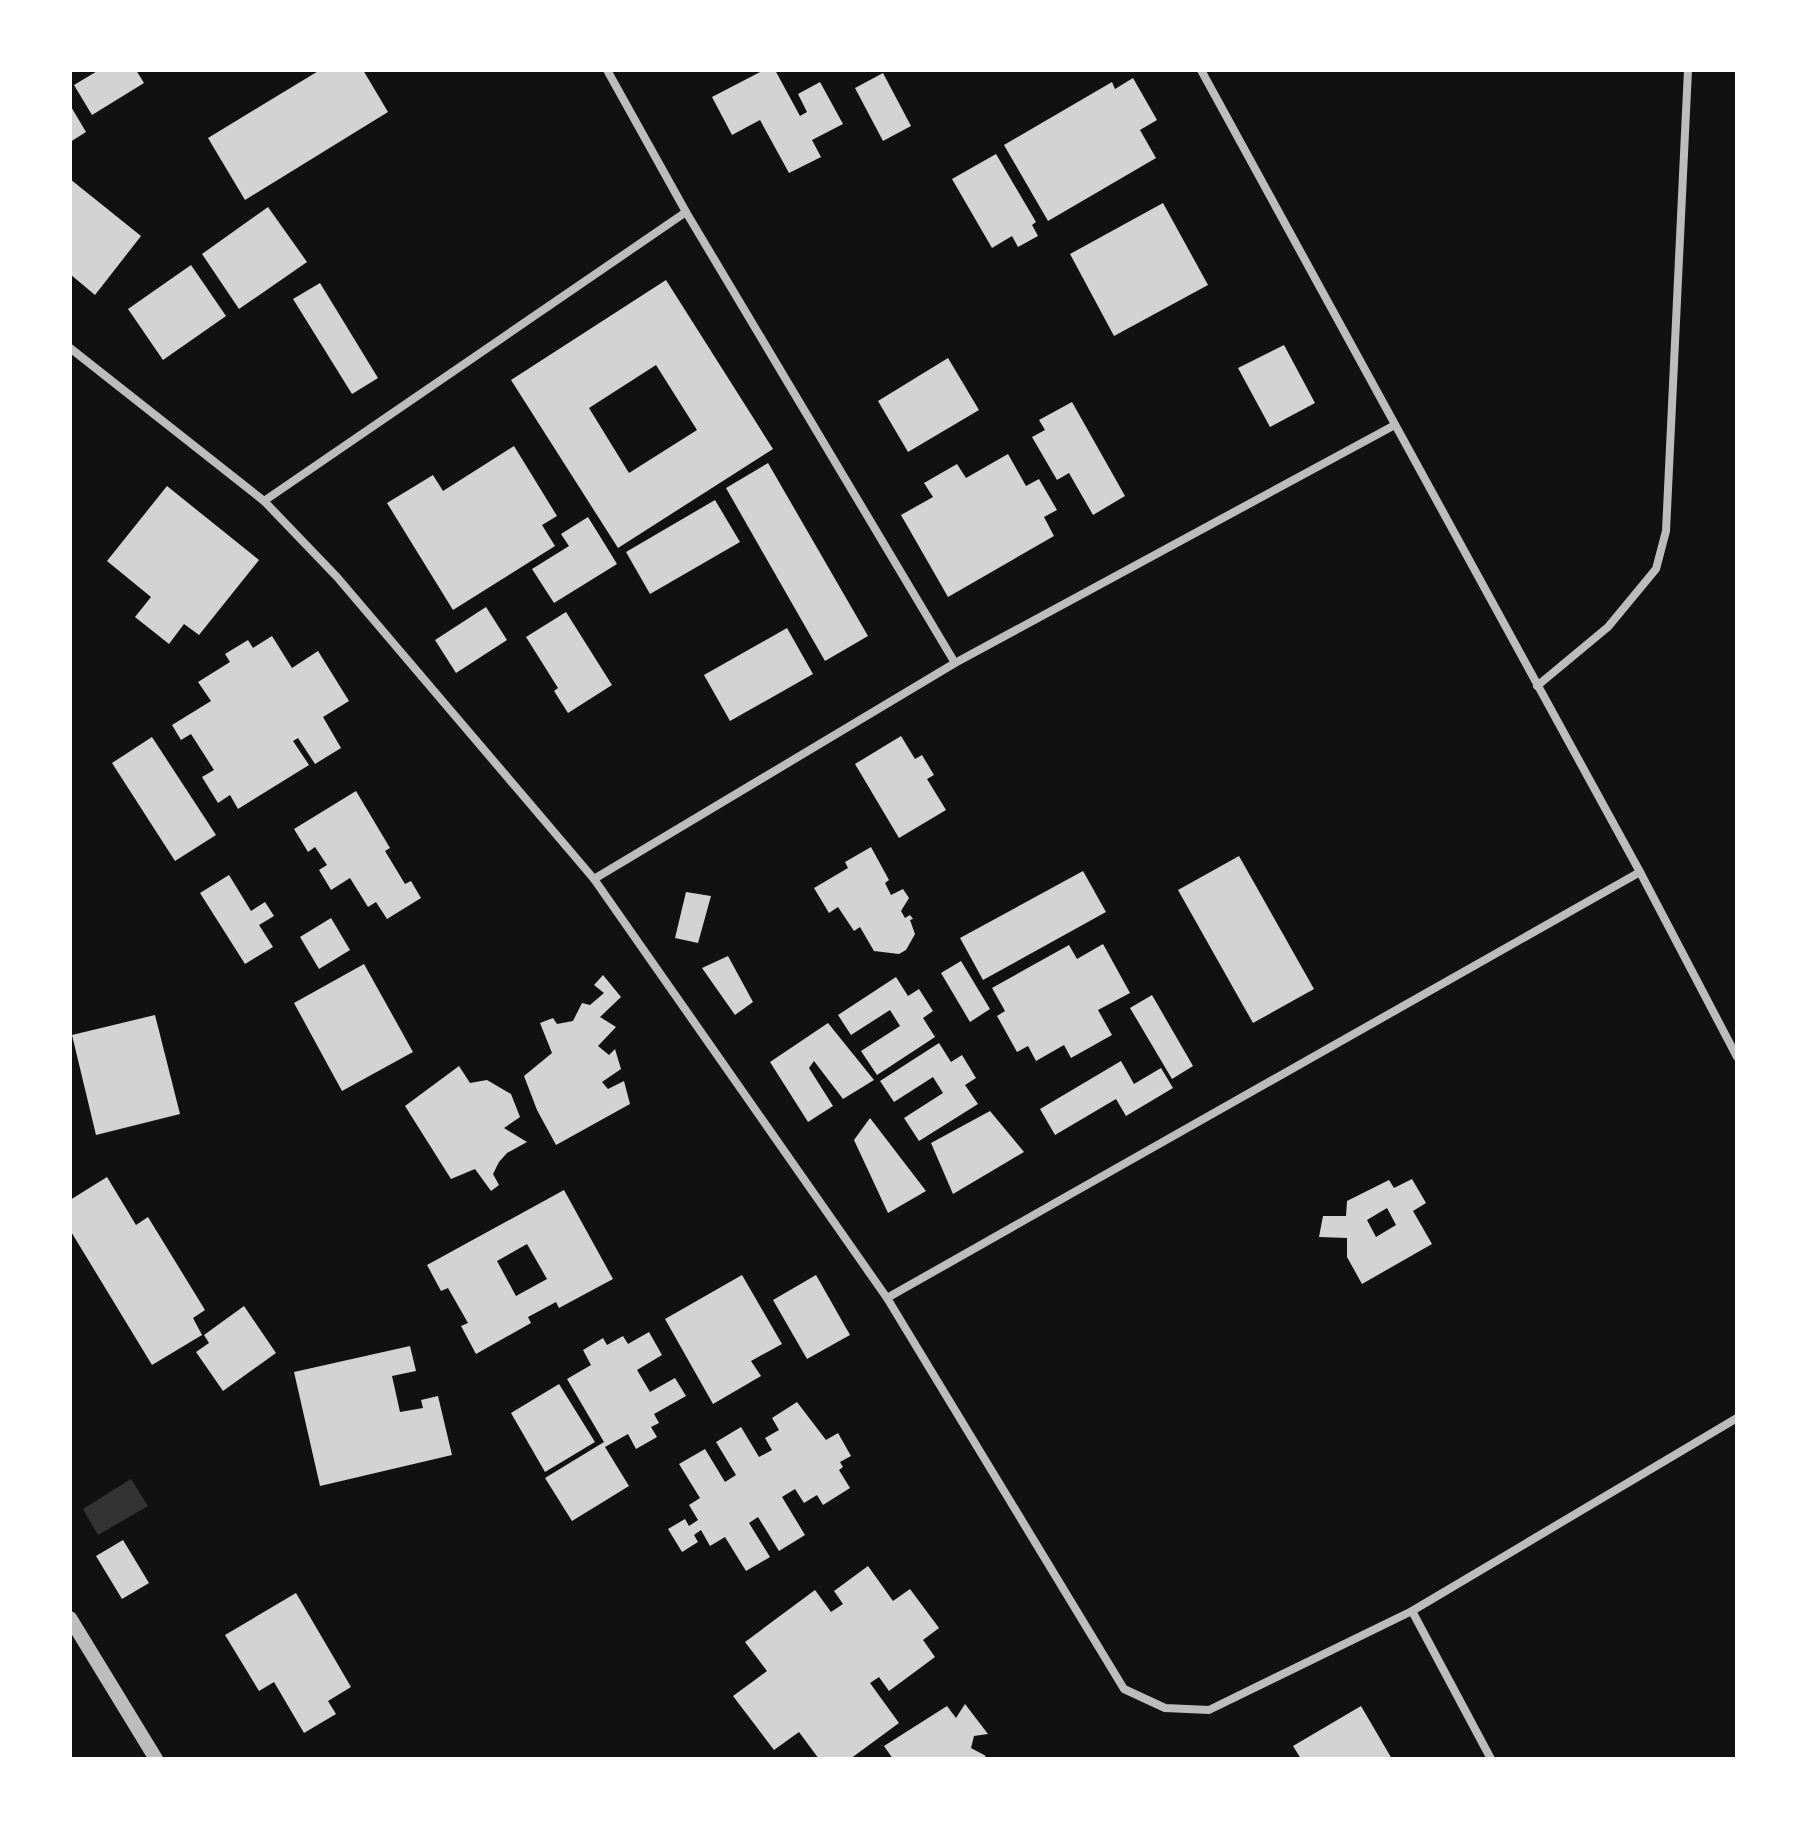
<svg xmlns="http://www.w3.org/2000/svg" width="1807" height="1829" font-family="Arial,sans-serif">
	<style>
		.water { fill: #333 }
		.building { fill: #d3d3d3; fill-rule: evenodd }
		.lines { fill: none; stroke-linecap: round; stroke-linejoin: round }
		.minor { stroke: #bcbcbc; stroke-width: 8 }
		.tertiary { stroke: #bcbcbc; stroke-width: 14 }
	</style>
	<rect width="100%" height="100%" fill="#111"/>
	<path class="water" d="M131,1479L148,1506L98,1535L83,1509Z"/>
	<g class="building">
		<path d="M99,70H136L144,83L92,115L74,85Z"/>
		<path d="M320,70H363L388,112L245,200L208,138Z"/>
		<path d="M764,70H775L800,116L807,112L798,94L820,82L843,124L812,140L821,157L789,173L760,120L732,135L712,97Z"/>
		<path d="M883,73L911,126L883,141L855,88Z"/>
		<path d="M1133,78L1157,120L1140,130L1156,158L1048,221L1004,145L1112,82L1115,89Z"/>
		<path d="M70,105L86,132L70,142Z"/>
		<path d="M996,154L1036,222L1032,225L1038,236L1018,247L1012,236L992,248L952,179Z"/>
		<path d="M70,179L141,236L95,295L70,274Z"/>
		<path d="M1163,203L1208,285L1114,336L1070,254Z"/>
		<path d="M268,207L307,262L239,309L202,254Z"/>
		<path d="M191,265L226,316L163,360L128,309Z"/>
		<path d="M666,280L773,449L618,548L511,380ZM656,365L697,430L629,473L589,408Z"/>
		<path d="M320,283L378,378L352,394L293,299Z"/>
		<path d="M1284,345L1315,403L1270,427L1238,368Z"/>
		<path d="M948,358L979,410L908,452L878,401Z"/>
		<path d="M1072,402L1125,496L1093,515L1069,473L1057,480L1032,437L1045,430L1039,420Z"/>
		<path d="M514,446L557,516L542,525L555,546L453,610L387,503L433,475L443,491Z"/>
		<path d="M1008,454L1026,486L1039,479L1057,510L1044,517L1054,536L948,597L901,515L933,497L924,483L957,464L966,478Z"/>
		<path d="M768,463L868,636L825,661L726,488Z"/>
		<path d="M167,486L259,560L199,635L184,624L169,644L135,617L151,597L107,561Z"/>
		<path d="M715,500L740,542L650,594L626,552Z"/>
		<path d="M588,517L617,564L554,603L532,569L569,546L561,534Z"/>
		<path d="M486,607L507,640L456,673L435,640Z"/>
		<path d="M566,612L612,685L568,713L554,691L558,688L526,637Z"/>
		<path d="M787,628L813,674L730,721L704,675Z"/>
		<path d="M272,636L292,668L318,651L349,701L323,717L341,748L315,764L298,738L293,741L309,765L238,809L230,795L218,803L202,777L214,770L191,734L181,740L172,725L211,701L198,682L230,662L225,654L248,640L253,648Z"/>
		<path d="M901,736L915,759L922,755L934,775L927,779L946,810L899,838L855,764Z"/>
		<path d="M152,737L216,835L175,861L112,763Z"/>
		<path d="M356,791L390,848L385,851L405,884L411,881L421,898L387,919L376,902L368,907L350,878L331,890L319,870L327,865L315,847L308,852L294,829Z"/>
		<path d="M871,847L889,880L885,883L891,895L903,889L909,898L901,911L905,918L910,915L913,919L910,920L915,934L906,950L899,954L874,951L860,927L854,931L838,907L829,913L814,888L848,868L845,862Z"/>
		<path d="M1239,856L1314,989L1253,1023L1178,890Z"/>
		<path d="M1083,871L1106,912L983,980L960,938Z"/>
		<path d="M229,875L251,911L265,902L274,916L259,925L273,947L245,964L200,893Z"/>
		<path d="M686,892L711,896L698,943L675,938Z"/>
		<path d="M331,918L350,950L319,969L300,937Z"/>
		<path d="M1103,944L1130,993L1098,1010L1112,1035L1071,1058L1064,1045L1036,1061L1028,1046L1017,1052L997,1016L1005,1011L992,988L1069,945L1077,959Z"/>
		<path d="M728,956L753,1002L735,1015L702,968Z"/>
		<path d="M961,961L990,1009L970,1022L941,973Z"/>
		<path d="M364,964L413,1052L342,1091L294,1003Z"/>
		<path d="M603,975L621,997L600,1017L616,1027L598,1046L609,1055L615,1049L621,1069L602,1082L608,1089L624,1081L630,1104L556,1145L537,1110L524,1076L552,1053L540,1023L553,1018L557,1024L573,1021L582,1003L590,1005L604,993L594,985Z"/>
		<path d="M896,977L908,996L919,989L933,1011L923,1018L935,1037L877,1075L861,1051L900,1026L890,1010L851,1035L838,1015Z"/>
		<path d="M1152,995L1193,1066L1172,1079L1130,1008Z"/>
		<path d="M155,1015L180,1114L96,1135L72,1035Z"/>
		<path d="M828,1023L874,1080L843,1099L814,1061L809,1068L833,1106L808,1122L770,1062Z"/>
		<path d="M939,1043L951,1062L962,1055L976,1078L965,1085L978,1104L919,1141L904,1118L943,1093L933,1077L894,1102L880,1081Z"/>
		<path d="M1121,1061L1134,1084L1161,1068L1173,1088L1126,1116L1116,1099L1055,1135L1040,1109Z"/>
		<path d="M459,1066L470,1083L487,1080L511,1094L520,1117L504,1128L527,1142L507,1153L499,1162L493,1174L499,1185L491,1191L475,1169L451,1179L405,1106Z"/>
		<path d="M990,1111L1024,1152L953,1194L931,1143Z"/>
		<path d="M870,1118L926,1191L888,1213L854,1140Z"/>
		<path d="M107,1177L136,1225L148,1217L205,1310L193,1318L202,1335L152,1365L70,1230V1200Z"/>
		<path d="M1412,1179L1426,1203L1413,1211L1432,1244L1362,1284L1347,1257V1238L1319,1237L1323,1216H1346L1347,1201L1389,1180L1394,1188ZM1387,1208L1396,1225L1376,1237L1367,1220Z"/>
		<path d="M564,1190L613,1279L559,1308L556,1302L528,1317L531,1323L476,1354L461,1326L468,1323L448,1288L441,1291L427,1265ZM527,1244L547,1279L516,1296L497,1261Z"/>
		<path d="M742,1275L782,1344L751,1361L761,1376L713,1404L665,1319Z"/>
		<path d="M816,1275L850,1335L807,1359L773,1300Z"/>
		<path d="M244,1306L276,1353L223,1391L196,1352L209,1343L204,1335Z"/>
		<path d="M649,1332L662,1355L637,1370L650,1392L675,1378L686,1396L654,1414L659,1423L651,1427L657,1437L636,1449L628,1434L605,1447L629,1486L572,1521L545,1478L604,1442L567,1379L591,1365L583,1350L603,1338L607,1345L623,1336L628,1344Z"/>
		<path d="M410,1346L416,1371L392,1376L400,1412L423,1408L421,1400L438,1396L452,1455L320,1486L294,1372Z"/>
		<path d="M559,1384L595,1442L545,1472L511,1413Z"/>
		<path d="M797,1402L826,1440L838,1433L851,1456L840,1462L843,1467L839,1470L850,1488L823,1505L817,1495L804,1503L795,1489L782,1497L805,1535L779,1551L758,1517L749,1523L770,1557L746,1571L725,1537L710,1546L701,1530L694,1535L698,1542L682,1552L668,1529L685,1519L689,1526L698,1520L689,1505L700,1498L679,1464L705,1449L725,1482L736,1475L716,1442L741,1427L759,1457L772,1450L765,1438L779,1430L772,1418Z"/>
		<path d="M123,1540L149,1583L122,1599L96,1556Z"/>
		<path d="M868,1566L893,1601L910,1589L939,1628L923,1640L935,1657L889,1691L879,1677L870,1683L899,1723L850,1759H819L799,1732L774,1750L733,1696L767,1671L745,1642L815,1590L831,1612L843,1604L834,1591Z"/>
		<path d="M296,1593L351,1687L328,1701L336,1714L304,1733L274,1682L259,1691L225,1635Z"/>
		<path d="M965,1704L988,1734L974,1736L971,1748L986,1756L982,1759H893L884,1746L947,1706L956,1718Z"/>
		<path d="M1361,1706L1392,1759H1301L1293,1746Z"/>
	</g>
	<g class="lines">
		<g class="minor">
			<path d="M607,70L686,212L955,663"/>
			<path d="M1201,70L1640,872L1737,1057"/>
			<path d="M70,348L264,501L337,577L594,879L887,1298L1124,1689L1165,1708L1209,1710L1412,1611L1737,1418"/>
			<path d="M264,501L686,212"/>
			<path d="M1537,686L1608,627L1656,569L1666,531L1688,70"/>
			<path d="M594,879L955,663L1393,426"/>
			<path d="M887,1298L1640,872"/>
			<path d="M1412,1611L1491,1759"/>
		</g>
		<path class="tertiary" d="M70,1618L156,1759"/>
	</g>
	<rect width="1807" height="1829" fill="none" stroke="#ffffff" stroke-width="144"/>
</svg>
